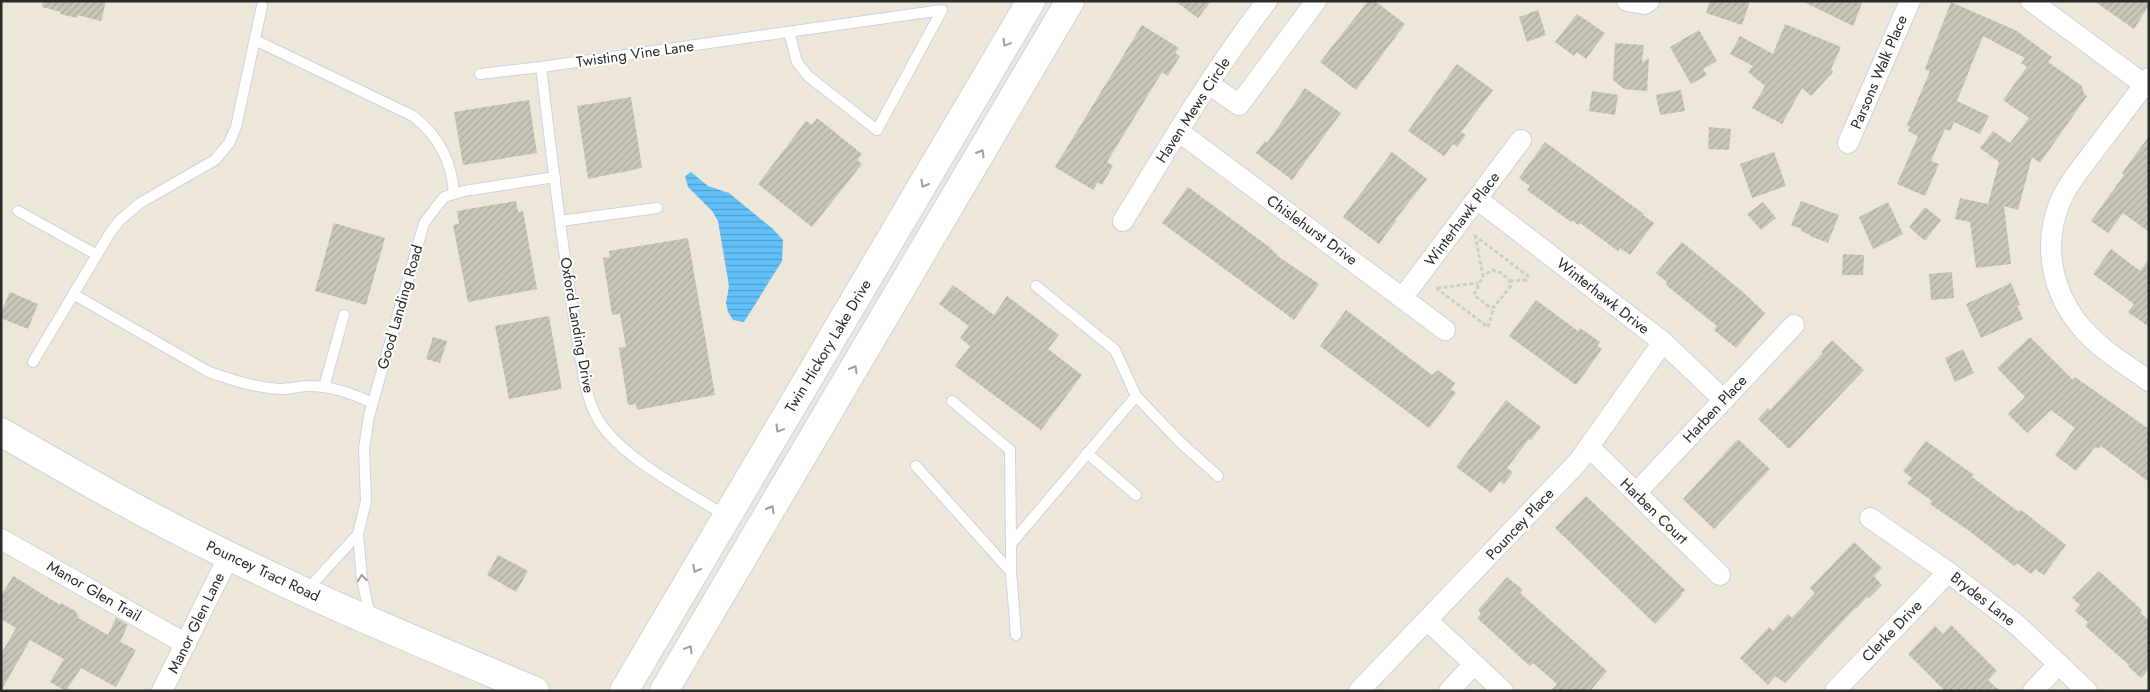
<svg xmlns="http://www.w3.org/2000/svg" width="2150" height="692" font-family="Jost,sans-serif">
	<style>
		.water { fill: url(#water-rules) }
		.building { fill: url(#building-hatch) }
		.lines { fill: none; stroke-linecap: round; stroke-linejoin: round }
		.lane-casing { stroke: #cfd1e4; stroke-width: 12 }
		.street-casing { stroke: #cfd1e4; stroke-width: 22 }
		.secondary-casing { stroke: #cfd1e4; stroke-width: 30 }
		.path { stroke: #ccc; stroke-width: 3; stroke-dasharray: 4 2.5; stroke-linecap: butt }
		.lane { stroke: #fff; stroke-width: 10 }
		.street { stroke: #fff; stroke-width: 20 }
		.secondary { stroke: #fff; stroke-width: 28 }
		.oneway { stroke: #9f9f9f }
		.labels { text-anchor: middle; stroke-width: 4; stroke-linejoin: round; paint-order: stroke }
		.street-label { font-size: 15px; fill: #2a2a2a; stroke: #fff }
	</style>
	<defs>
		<pattern id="water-rules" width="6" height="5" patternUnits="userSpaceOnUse" patternTransform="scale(1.25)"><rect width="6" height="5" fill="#63c1fa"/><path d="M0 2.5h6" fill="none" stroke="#529dcb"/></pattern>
		<pattern id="building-hatch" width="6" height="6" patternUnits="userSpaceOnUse" patternTransform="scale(1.25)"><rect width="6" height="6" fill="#c8c5b9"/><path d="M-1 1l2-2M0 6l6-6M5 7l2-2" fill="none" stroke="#aca99f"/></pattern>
	</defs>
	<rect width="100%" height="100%" fill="#ede7da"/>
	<path class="water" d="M691,172L708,186L729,193L773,229L783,240L782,261L744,322L733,320L728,312L726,303L729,286L718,221L712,211L688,187L685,176Z"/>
	<g class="building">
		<path d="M43,1H106L101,21L77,15V18L60,14L61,12L42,7Z"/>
		<path d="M1175,1H1211L1198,18Z"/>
		<path d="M1368,1H1375L1405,24L1356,90L1320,62Z"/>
		<path d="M1710,1H1750L1742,25L1706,13Z"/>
		<path d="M1802,1H1863L1853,26Z"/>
		<path d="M2094,1H2149V5L2134,29Z"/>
		<path d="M1951,2L2017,31L2052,57L2048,62L2082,86L2084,94L2087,96L2040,163L2032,157L2018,210L2004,206L2011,264L1976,268L1970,222L1955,219L1960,198L1988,204L1999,162L1980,148L1993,131L2010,143L2029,118L2003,100L2027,67L2021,63L2025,58L1983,36L1957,101L1989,116L1980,134L1954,122L1950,131L1945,129L1931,161L1939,164L1925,196L1897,184L1918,136L1908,131L1910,127L1907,125L1930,71L1925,69Z"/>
		<path d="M1538,10L1546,35L1527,42L1519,17Z"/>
		<path d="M1577,14L1605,33L1586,59L1577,52L1574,56L1555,42Z"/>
		<path d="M1785,24L1841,47L1831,69L1833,72L1811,96L1802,88L1782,124L1752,108L1765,86L1748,72L1753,66L1730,54L1740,36L1773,54Z"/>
		<path d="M1142,25L1179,48L1175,53L1180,56L1168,76L1162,72L1107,162L1113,166L1102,185L1098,182L1093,190L1055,167Z"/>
		<path d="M1699,30L1717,61L1703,69L1707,75L1691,84L1670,47Z"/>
		<path d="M1615,43L1644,45L1642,63L1649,58L1647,91L1624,89L1613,80Z"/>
		<path d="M1457,64L1493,90L1461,132L1466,135L1457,147L1453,144L1444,156L1408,131Z"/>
		<path d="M1305,88L1341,113L1292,180L1256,153L1265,141L1267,143Z"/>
		<path d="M1681,90L1685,111L1660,115L1656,95Z"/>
		<path d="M1592,91L1618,95L1615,115L1589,111Z"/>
		<path d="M631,97L642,168L588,179L577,106Z"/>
		<path d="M529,100L537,153L463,165L454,112Z"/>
		<path d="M817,118L862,154L857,160L862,164L812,227L758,184L806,121L812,125Z"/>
		<path d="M1709,127L1731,129L1729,150L1708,149Z"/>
		<path d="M2149,136V232L2123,213L2108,233L2091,221L2124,175L2122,173Z"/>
		<path d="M1545,142L1644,214L1643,215L1654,223L1630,255L1620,248L1618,251L1580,223L1578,225L1572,220L1571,222L1527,190L1530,186L1519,178Z"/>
		<path d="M1392,152L1427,179L1395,220L1396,221L1379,244L1343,217Z"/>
		<path d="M1774,152L1786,186L1752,198L1740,164Z"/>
		<path d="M1188,187L1268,246L1279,257L1319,284L1294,320L1162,223Z"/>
		<path d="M516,201L518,212L523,211L537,289L468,302L453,225L459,224L457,211Z"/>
		<path d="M1801,201L1839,215L1828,243L1810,236V235L1801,231L1802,229L1791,225Z"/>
		<path d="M1763,202L1776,218L1761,230L1747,214Z"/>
		<path d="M1888,202L1903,234L1873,249L1859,217Z"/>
		<path d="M1925,207L1941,220L1925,241L1909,227Z"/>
		<path d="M334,223L385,238L366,305L315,291Z"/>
		<path d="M688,238L715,395L637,410L636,404L628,405L619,348L626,347L620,314L612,315L603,258L610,257L609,251Z"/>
		<path d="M1682,242L1743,292L1765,313L1736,348L1714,330L1717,326L1666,285L1667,282L1656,273Z"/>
		<path d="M2111,249L2140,271L2149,259V327L2128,312L2134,304L2093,274Z"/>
		<path d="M1843,254L1864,255L1863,275H1842Z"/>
		<path d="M1952,272L1954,298L1931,300L1929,274Z"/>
		<path d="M2011,283L2020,305L2017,306L2023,319L1981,338L1966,304Z"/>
		<path d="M953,285L994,315L1007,296L1059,335L1048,349L1082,375L1041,430L955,366L970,346L960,338L969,326L939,304Z"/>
		<path d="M10,292L38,304L28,329L1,318V312Z"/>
		<path d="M1536,300L1578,331L1580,328L1600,342L1597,346L1602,349L1576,385L1509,336Z"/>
		<path d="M1346,310L1432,375L1438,370L1455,383L1451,389L1456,393L1429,428L1320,346Z"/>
		<path d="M549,316L562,389L509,399L495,326Z"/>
		<path d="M433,337L447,341L440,363L426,359Z"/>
		<path d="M2030,337L2073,380L2075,377L2149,429V482L2101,446L2099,449L2095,447L2076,471L2055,455L2075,428L2051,410L2027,433L2008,414L2025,397L1997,368Z"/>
		<path d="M1832,340L1864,370L1789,449L1758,419L1768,408L1770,410L1823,353L1821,352Z"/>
		<path d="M1963,349L1974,373L1955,382L1945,358Z"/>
		<path d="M1506,400L1541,427L1531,440L1529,439L1507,468L1513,472L1504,484L1500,481L1491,493L1456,467Z"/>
		<path d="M1738,439L1770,469L1714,529L1683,499Z"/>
		<path d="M1926,441L1974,475L1972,477L2019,512L2020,509L2066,545L2044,575L2035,569L2031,574L2017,563L2014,566L1968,530L1930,504L1932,501L1907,483L1912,478L1903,471Z"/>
		<path d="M1586,496L1685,590L1681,594L1682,595L1655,624L1555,528Z"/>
		<path d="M1854,542L1882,568L1874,576L1882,585L1869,598L1867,597L1856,609L1855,608L1785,683L1775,676L1768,685L1740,658L1769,627L1773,631L1788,614L1792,618L1815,593L1810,588Z"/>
		<path d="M498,555L528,571L516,592L487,575Z"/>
		<path d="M2099,571L2142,610L2140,612L2149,621V669L2141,678L2128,666L2129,665L2085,626L2088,622L2075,611L2080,605L2072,598Z"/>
		<path d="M13,576L60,605L61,603L77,612L76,614L79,616L78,618L108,635L116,618L128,625L120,642L136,650L116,687L81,668L66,691L50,682L64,659L30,640L1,691V654L16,628L1,619V596Z"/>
		<path d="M1507,577L1523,590L1520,593L1607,671L1590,691H1551L1557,684L1533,663L1530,666L1477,618L1481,614L1478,610Z"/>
		<path d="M1951,625L1997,671L1988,680L2000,691H1945L1908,654L1935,626L1943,634Z"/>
	</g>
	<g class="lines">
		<defs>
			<g id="lane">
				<path d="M255,40L413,116C439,136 452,161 454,194"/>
				<path d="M541,67C552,155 561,243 576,330C581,358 584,397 599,421C623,459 688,492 726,516"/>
				<path d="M480,74L541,67L942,10L877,130L808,76L797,62L789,32"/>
				<path d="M18,211L97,255"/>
				<path d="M560,221L657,208"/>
				<path d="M1036,286L1115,350L1136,396L1181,443L1218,476"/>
				<path d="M73,294L209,372C232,380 256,388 281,389C290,389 300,386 309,386C331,386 352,393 372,403"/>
				<path d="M33,362L110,233L119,221L140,203L215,160L229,143L236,127L262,6"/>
				<path d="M324,387L344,315"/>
				<path d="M952,401L1010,450L1011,544"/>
				<path d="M1087,453L1136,495"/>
				<path d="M916,466L1011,572"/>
				<path d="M307,590L358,534"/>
				<path d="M370,616L362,579L358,534L366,501L364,448L369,416L424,223L444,197L464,191L555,177"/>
				<path d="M1016,635L1011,572V544L1136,396"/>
			</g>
			<g id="street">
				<path d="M1627,1L1644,4L1649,1"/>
				<path d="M2031,1L2149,88"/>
				<path d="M2149,78C2131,103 2112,127 2094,151C2082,167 2068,183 2060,202C2042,246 2052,294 2083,329C2101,350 2127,365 2149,381"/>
				<path d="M1209,84L1239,105L1316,1"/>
				<path d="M1178,131L1445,330"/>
				<path d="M1848,143L1910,1"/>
				<path d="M1477,199L1663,342L1724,400"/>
				<path d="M1123,221C1169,146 1213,71 1267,1"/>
				<path d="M1403,297L1521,140"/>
				<path d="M1589,447L1720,575"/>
				<path d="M1636,493L1794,325"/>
				<path d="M1870,518L1948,572L2016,624L2087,691"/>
				<path d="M1,539L186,644"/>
				<path d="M1428,621L1503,691"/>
				<path d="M162,691L229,556"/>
				<path d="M1359,691L1578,462L1663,342"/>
				<path d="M1449,691L1474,664"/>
				<path d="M1835,691L1948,572"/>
				<path d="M2033,691L2059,664"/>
			</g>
			<g id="secondary">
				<path d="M1,432C72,473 143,514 217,550C321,602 428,646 535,691"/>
				<path d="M624,691L1031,1"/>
				<path d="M664,691L1070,1"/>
			</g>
		</defs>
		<use href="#lane" class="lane-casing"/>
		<use href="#street" class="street-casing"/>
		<use href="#secondary" class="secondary-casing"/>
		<g class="path">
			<path d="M1474,235L1528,276L1526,280L1510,281"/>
			<path d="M1475,235L1483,276L1474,295L1489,307H1494L1510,287V281L1502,273L1492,270L1483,276"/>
			<path d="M1436,288L1488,327L1494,307"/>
			<path d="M1437,288L1478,283"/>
		</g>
		<use href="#lane" class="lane"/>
		<use href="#street" class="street"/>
		<use href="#secondary" class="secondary"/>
	</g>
	<defs><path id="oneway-chevron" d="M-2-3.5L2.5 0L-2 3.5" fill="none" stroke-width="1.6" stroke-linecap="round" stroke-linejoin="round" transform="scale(1.25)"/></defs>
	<g class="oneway">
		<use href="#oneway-chevron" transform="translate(1006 43) rotate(121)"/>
		<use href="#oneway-chevron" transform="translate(981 153) rotate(-60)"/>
		<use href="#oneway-chevron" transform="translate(924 184) rotate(120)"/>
		<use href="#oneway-chevron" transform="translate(854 369) rotate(-60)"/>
		<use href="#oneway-chevron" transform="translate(779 429) rotate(121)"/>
		<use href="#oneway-chevron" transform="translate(771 509) rotate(-60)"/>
		<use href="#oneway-chevron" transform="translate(696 569) rotate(120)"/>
		<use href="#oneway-chevron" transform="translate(362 578) rotate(-97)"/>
		<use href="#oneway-chevron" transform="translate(689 649) rotate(-59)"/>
	</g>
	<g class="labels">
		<g class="street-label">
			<text transform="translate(635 54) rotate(-8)" y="5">Twisting Vine Lane</text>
			<text transform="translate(1879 72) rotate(-67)" y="5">Parsons Walk Place</text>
			<text transform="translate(1193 110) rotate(-57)" y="5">Haven Mews Circle</text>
			<text transform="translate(1462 219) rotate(-53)" y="5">Winterhawk Place</text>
			<text transform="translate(1312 230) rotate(36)" y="5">Chislehurst Drive</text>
			<text transform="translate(1603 296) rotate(38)" y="5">Winterhawk Drive</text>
			<text transform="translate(400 307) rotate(-74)" y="5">Good Landing Road</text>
			<text transform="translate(577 325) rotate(80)" y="5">Oxford Landing Drive</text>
			<text transform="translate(828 346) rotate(-59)" y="5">Twin Hickory Lake Drive</text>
			<text transform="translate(1715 409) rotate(-47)" y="5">Harben Place</text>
			<text transform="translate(1654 511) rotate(44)" y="5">Harben Court</text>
			<text transform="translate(1520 524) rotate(-47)" y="5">Pouncey Place</text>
			<text transform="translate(263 571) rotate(25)" y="5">Pouncey Tract Road</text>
			<text transform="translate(94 591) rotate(30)" y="5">Manor Glen Trail</text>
			<text transform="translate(1983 599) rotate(38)" y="5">Brydes Lane</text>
			<text transform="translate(196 623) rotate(-64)" y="5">Manor Glen Lane</text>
			<text transform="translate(1892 631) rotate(-46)" y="5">Clerke Drive</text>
		</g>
	</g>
	<rect width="2150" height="692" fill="none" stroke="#2a2a2a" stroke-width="5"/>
</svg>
